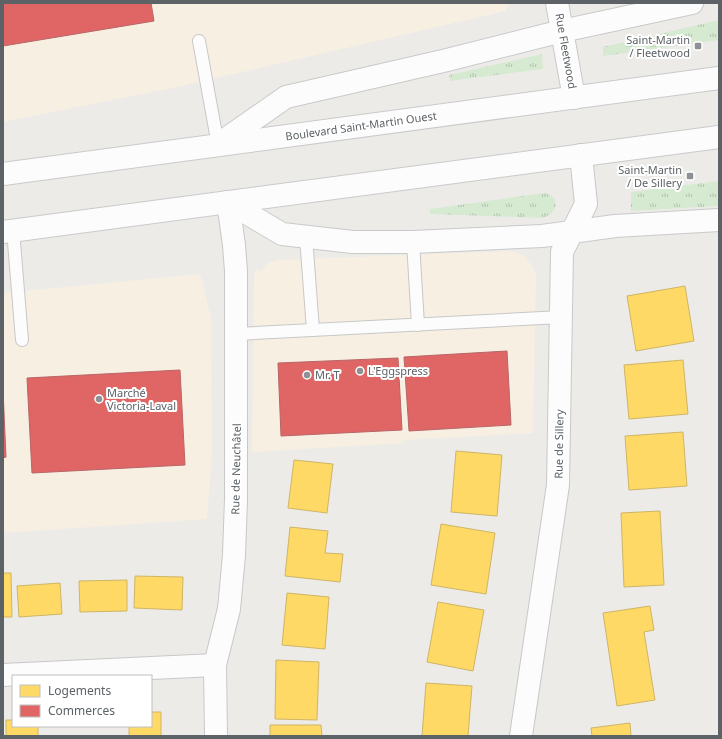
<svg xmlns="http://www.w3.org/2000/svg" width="722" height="739" font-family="'Noto Sans',sans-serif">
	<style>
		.commercial { fill: #f7efe1 }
		.grass { fill: url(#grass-tufts) }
		.homes { fill: #ffd966; stroke: #ceb566 }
		.shops { fill: #e06666; stroke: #b86566 }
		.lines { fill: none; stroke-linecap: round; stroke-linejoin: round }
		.lane-casing { stroke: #c8c8c9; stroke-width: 14 }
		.street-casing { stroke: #c8c8c9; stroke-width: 24 }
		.secondary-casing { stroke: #c9caca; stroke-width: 24 }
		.lane { stroke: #fcfcfc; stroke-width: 12 }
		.street { stroke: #fcfcfc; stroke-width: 22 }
		.secondary { stroke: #fcfcfc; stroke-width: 22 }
		.poi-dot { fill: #8f9294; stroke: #fff; stroke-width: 1.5 }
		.labels { text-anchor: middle; stroke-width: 4; stroke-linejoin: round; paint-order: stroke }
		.poi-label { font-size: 11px; fill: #5c6266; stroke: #fff; text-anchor: start }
		.street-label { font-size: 11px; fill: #5c6266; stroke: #fff }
	</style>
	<defs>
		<pattern id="grass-tufts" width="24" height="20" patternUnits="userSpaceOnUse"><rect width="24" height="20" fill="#d6ead2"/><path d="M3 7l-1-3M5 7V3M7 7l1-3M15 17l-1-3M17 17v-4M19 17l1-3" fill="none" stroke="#b1c1ae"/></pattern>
	</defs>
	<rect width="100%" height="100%" fill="#edebe8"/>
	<g class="commercial">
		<path d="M3,3H508L506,11L182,86L3,122Z"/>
		<path d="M513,251L524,256L533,267L536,273L533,433L403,440L404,443L252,452L254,277L256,269L261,271L268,263L278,260Z"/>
		<path d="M200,274L211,317L212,450L207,519L3,533V293Z"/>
	</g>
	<g class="grass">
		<path d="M719,20V40L603,56V47Z"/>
		<path d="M542,54L543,69L450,81L449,75Z"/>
		<path d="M719,181V206L631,211V192Z"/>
		<path d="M544,193C552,194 555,198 556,206L551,214L543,218L430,214V209Z"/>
	</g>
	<g class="homes">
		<path d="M685,286L694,341L636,351L627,296Z"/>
		<path d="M683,360L688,414L629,419L624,365Z"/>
		<path d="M683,432L687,486L629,490L625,436Z"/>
		<path d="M456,451L502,455L497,516L451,512Z"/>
		<path d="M294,460L333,464L327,513L288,508Z"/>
		<path d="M660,511L664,585L624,587L621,513Z"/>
		<path d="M441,524L495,533L486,594L431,585Z"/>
		<path d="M290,527L328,531L325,553L343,554L340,582L285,576Z"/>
		<path d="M3,573H11L12,617H3Z"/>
		<path d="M135,576L183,577L182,610L134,608Z"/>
		<path d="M127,580V611L80,612L79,581Z"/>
		<path d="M60,583L62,614L19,617L17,586Z"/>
		<path d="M287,593L329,597L325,649L282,645Z"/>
		<path d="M438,602L484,610L473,671L427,662Z"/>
		<path d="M650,606L654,630L644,632L655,700L617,706L603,613Z"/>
		<path d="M276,660L319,662L317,720L275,719Z"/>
		<path d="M426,683L472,686L468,736H422Z"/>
		<path d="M151,712H161V736H129V726H151Z"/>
		<path d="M6,720H13V726H38V736H6Z"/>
		<path d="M630,723L631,736H592L591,728Z"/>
		<path d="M270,725H321L322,736H270Z"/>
	</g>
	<g class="shops">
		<path d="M3,3H151L154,21L3,46Z"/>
		<path d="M507,351L511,425L409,431L404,357Z"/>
		<path d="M398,358L402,430L281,436L278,363Z"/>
		<path d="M180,370L185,465L32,473L27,378Z"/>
		<path d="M3,390L6,457L3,458Z"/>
	</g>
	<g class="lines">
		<defs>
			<g id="lane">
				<path d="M199,41L218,145"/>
				<path d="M13,230L22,340"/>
				<path d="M306,237L313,330"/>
				<path d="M413,242L418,325"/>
				<path d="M237,334L561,317"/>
			</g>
			<g id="street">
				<path d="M557,3L574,98"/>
				<path d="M3,675L215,665"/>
				<path d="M216,736L215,665L229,609L234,555L236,499V271L234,245L228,202"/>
				<path d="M521,736L558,485L562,252L586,204L581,155"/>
			</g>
			<g id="secondary">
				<path d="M220,143L286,97L443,61L562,31L692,3"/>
				<path d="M3,174L719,78"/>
				<path d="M228,202L282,234L353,242H413L542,236L615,226L719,220"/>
				<path d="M3,232L719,137"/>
			</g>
		</defs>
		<use href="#lane" class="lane-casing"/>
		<use href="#street" class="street-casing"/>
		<use href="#secondary" class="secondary-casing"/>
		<use href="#lane" class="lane"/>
		<use href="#street" class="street"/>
		<use href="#secondary" class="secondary"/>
	</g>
	<g class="poi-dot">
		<rect x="694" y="42" width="8" height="8" rx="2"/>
		<rect x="686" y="172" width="8" height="8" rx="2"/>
		<circle cx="360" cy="371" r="4"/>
		<circle cx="307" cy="375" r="4"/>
		<circle cx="99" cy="399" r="4"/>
	</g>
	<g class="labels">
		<g class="poi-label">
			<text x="690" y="44" text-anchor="end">Saint-Martin<tspan x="690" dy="13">/ Fleetwood</tspan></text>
			<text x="682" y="174" text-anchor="end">Saint-Martin<tspan x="682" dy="13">/ De Sillery</tspan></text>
			<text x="368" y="375">L'Eggspress</text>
			<text x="315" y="379">Mr. T</text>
			<text x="107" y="397">Marché<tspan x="107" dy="13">Victoria-Laval</tspan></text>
		</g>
		<g class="street-label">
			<text transform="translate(566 51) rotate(80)" y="4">Rue Fleetwood</text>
			<text transform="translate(361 126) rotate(-8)" y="4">Boulevard Saint-Martin Ouest</text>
			<text transform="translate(559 444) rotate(-89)" y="4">Rue de Sillery</text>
			<text transform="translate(236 469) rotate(-89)" y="4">Rue de Neuchâtel</text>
		</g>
	</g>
	<rect width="722" height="739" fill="none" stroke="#5c6266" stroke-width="8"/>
	<rect x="12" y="675" width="140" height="52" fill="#ffffff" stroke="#bec0c2"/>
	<rect x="20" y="685" width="20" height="12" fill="#ffd966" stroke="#bec0c2"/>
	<text x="48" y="695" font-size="12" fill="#5c6266">Logements</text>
	<rect x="20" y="705" width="20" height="12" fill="#e06666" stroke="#bec0c2"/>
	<text x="48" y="715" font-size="12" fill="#5c6266">Commerces</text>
</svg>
